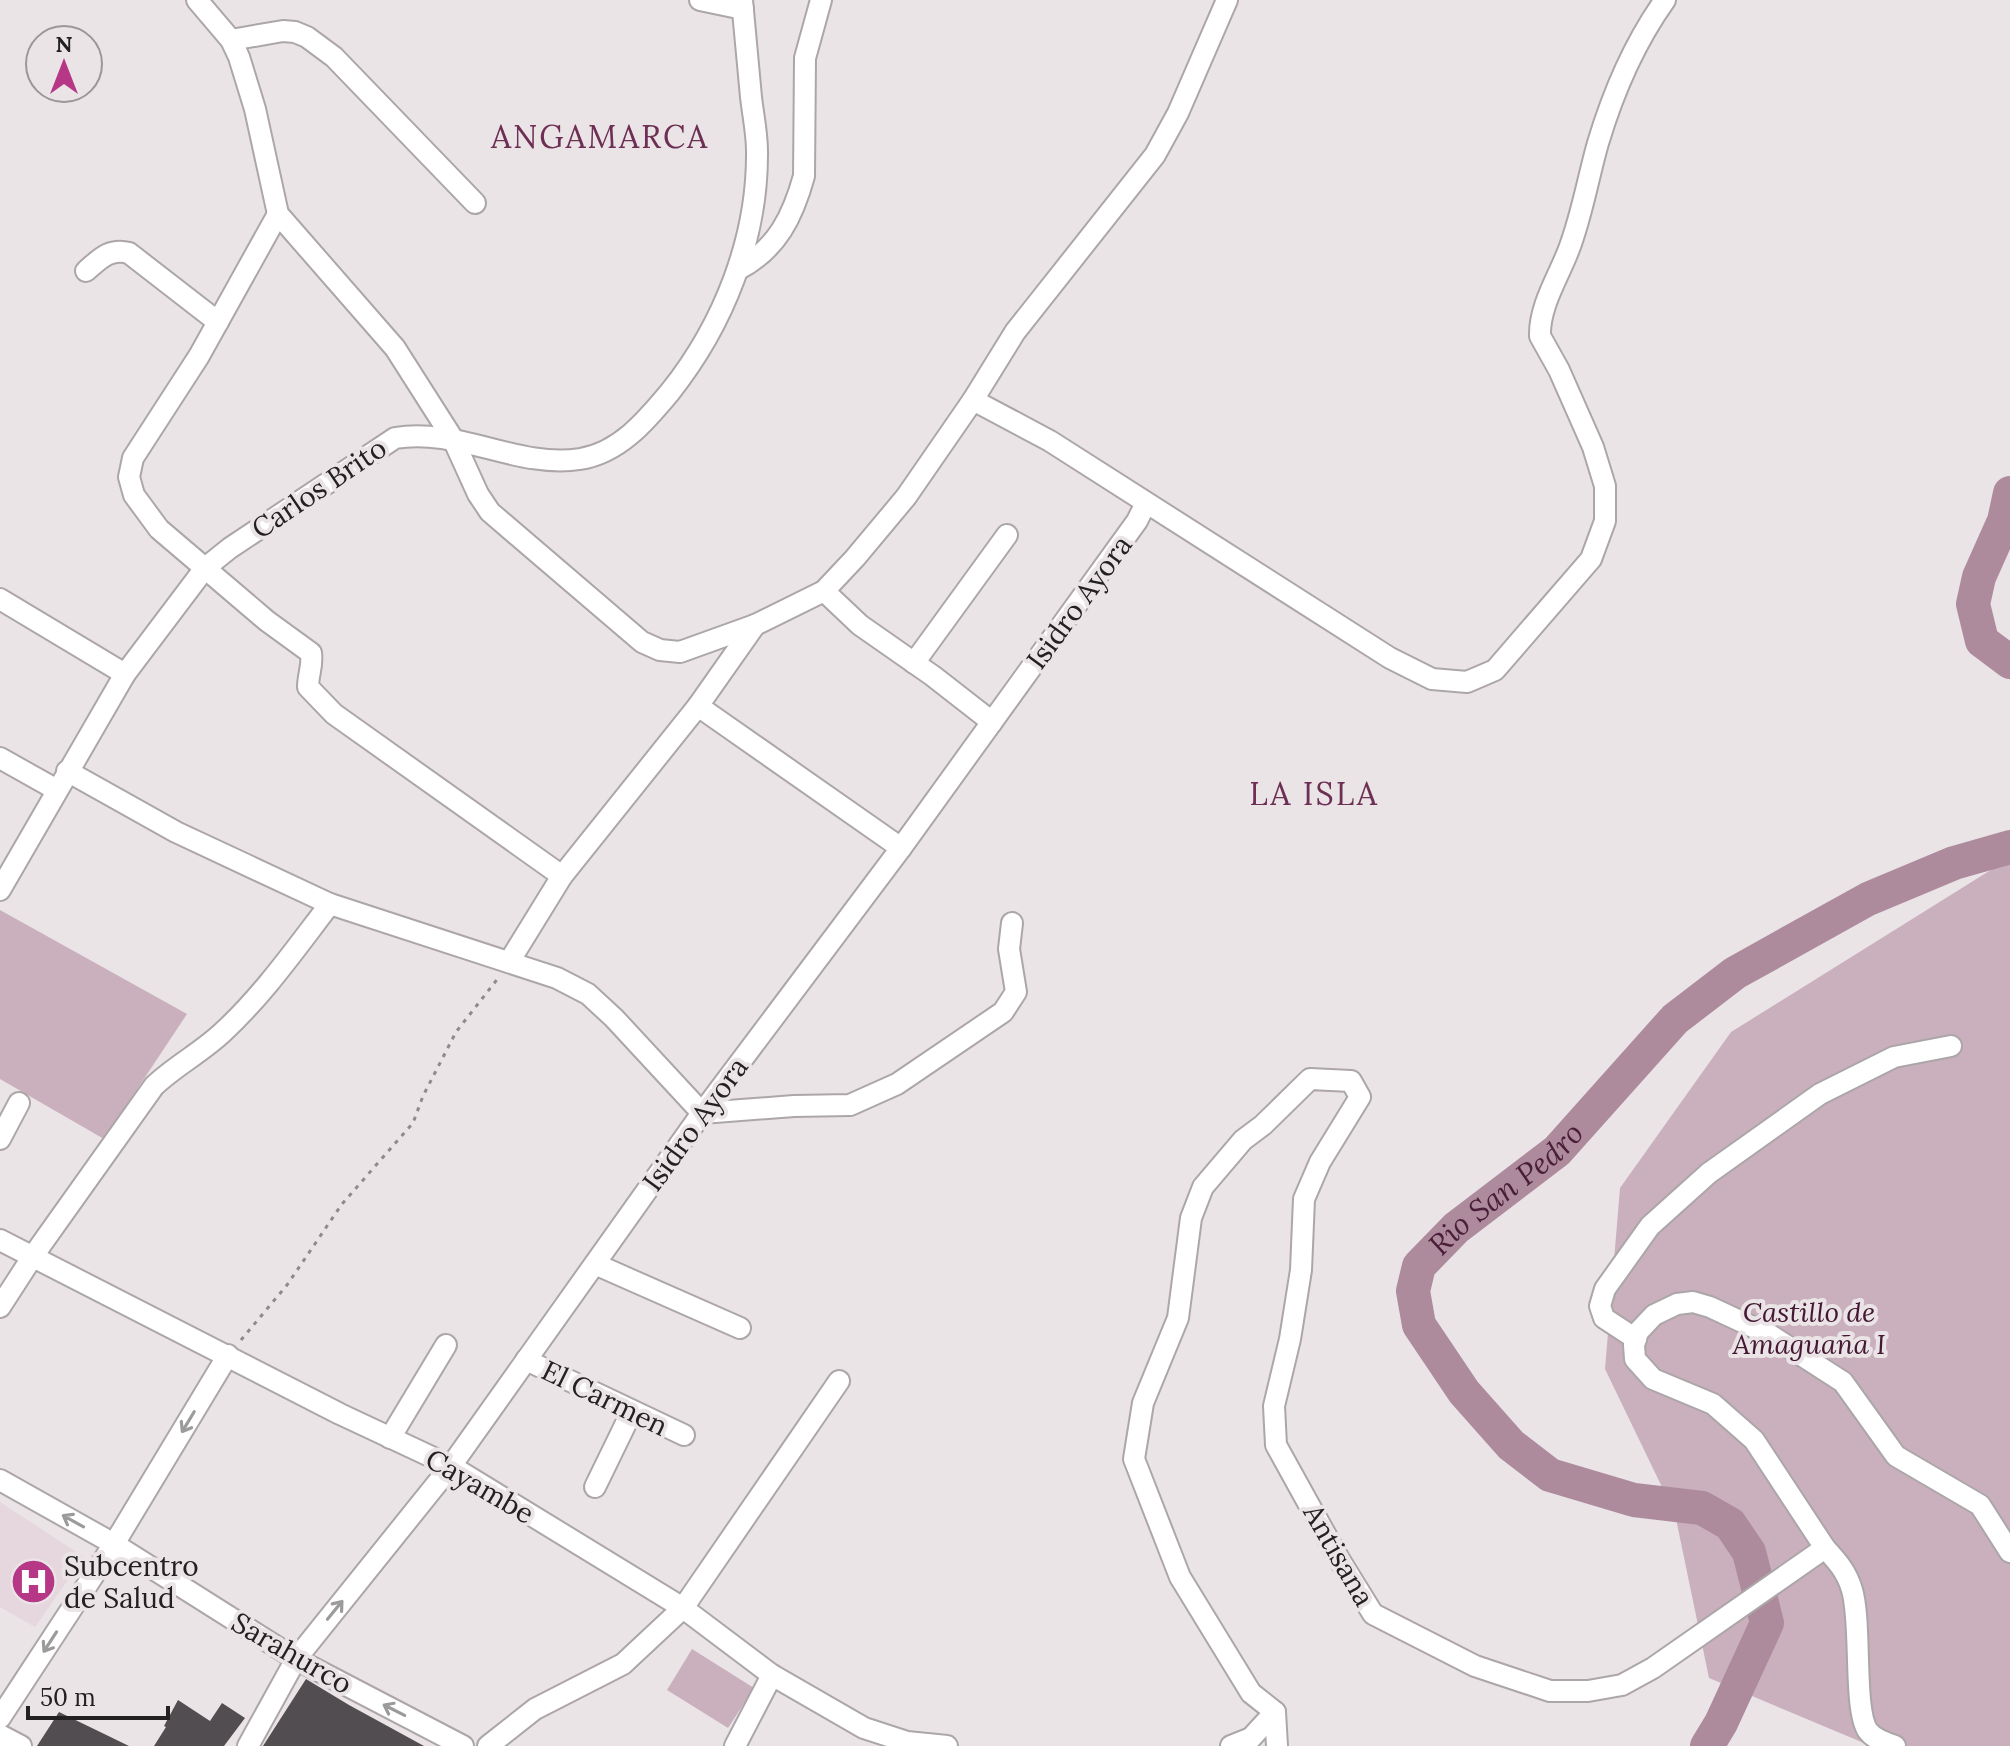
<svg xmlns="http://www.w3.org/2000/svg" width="2010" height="1746" font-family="Lora,serif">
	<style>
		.built { fill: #e6d7de }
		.green { fill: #c9b0bc }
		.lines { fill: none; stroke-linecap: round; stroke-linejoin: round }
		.river { stroke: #ad8b9c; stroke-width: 34 }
		.building { fill: #524d50 }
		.minor-casing { stroke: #aca6a9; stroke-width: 24 }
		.path { stroke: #8e8a8c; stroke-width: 3; stroke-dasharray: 4 6; stroke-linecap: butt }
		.minor { stroke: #fff; stroke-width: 20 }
		.oneway { stroke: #9c9b9b }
		.labels { text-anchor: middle; stroke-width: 8; stroke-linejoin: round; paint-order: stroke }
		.street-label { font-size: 28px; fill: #222021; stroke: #ebe4e7 }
		.park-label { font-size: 28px; font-style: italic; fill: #441832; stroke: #ebe4e7 }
		.poi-label { font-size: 28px; fill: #222021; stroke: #ebe4e7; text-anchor: start }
		.water-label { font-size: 30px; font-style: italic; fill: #4a1e38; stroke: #ebe4e7 }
		.quarter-label { font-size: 32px; letter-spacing: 2px; fill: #6d2f53; stroke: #ebe4e7 }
	</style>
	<rect width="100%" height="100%" fill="#ebe4e7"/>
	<path class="built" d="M0,1502L84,1557L35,1627L0,1607Z"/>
	<g class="green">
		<path d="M2010,858V1746H1871L1709,1678L1675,1514L1605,1369L1620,1188L1731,1032Z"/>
		<path d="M0,910L187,1014L104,1139L0,1079Z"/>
		<path d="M692,1649L754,1688L728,1728L667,1690Z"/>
	</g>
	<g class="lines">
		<g class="river">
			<path d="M2010,493L2004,521L1979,577L1973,604L1982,641L2010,662"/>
			<path id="s1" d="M1707,1746L1721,1723L1767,1623L1749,1552L1730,1524L1702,1508L1634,1500L1550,1475L1511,1445L1464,1392L1419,1325L1413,1291L1419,1266L1456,1228L1557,1151L1675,1019L1735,973L1868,899L1954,863L2010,847"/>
		</g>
	</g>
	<g class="building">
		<path d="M306,1679L349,1705L424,1746H263Z"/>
		<path d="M178,1700L210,1721L222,1703L245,1718L224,1746H154L166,1727L164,1726Z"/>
		<path d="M59,1712L129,1746H37Z"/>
	</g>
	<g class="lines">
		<defs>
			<g id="minor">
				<path d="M197,0L231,40L239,57L255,109L278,214L395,348L453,439L478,494L490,512L642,642L660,650L680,652L755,625"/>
				<path d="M700,0L743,9"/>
				<path d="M231,40L283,31L295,32L307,37L334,57L475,203"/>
				<path d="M278,214L199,356L133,458L129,477L134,495L159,529L267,621L311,653C313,665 308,675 308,687L334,714L562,876"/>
				<path d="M739,269C777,249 793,216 804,176L805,58L821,0"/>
				<path d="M86,271C100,259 109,248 129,253L218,322"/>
				<path d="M973,400L1015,332L1155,155L1178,113L1227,0"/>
				<path d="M824,591L860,625L933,676L992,722"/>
				<path d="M0,599L125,674"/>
				<path d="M914,663L1007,535"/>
				<path d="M0,758L57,790"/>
				<path d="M67,771L176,832L330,904L557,978L588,994L614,1018L702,1113L794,1106L850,1105L897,1084L1003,1012L1016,992L1009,949L1012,923"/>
				<path d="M901,848L698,706L755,625L824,591L855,558L906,497L973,400L1050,441L1390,658L1432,679L1467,682L1495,670L1591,559L1605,521V486L1593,447L1559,370L1540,336C1539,306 1559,276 1569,249C1582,215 1588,178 1598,143C1613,93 1635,42 1665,0"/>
				<path d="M0,890L125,674L205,568L230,548L395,438C458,427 518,469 580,459C619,453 646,421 670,392C724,324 758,238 757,151C757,133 753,115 751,97C748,65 745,32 742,0"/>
				<path d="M509,962L562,876L698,706"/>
				<path d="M0,1139L19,1103"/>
				<path d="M0,1240L340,1414L451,1466L683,1608L772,1675L864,1728L907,1742L947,1746"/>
				<path d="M595,1264L740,1328"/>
				<path d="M0,1307L33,1256L154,1086C175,1066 202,1052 223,1032C264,994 296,948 330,904"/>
				<path d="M1636,1339L1604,1318L1600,1306L1605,1289L1650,1226L1709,1173L1820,1094L1894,1057L1951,1046"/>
				<path d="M526,1360L684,1435"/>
				<path d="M390,1438L446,1345"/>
				<path d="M0,1480L114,1544L296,1659L463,1746"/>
				<path d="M595,1487L632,1411"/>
				<path d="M1825,1548C1837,1561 1847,1572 1852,1590C1862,1623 1853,1710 1868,1731C1874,1739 1886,1743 1895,1746"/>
				<path d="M0,1718L114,1544L228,1355"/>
				<path d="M0,1735L21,1746"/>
				<path d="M248,1746L296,1659L451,1466L702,1113L901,848L1137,521L1146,503"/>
				<path d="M488,1746L535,1709L623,1664L683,1608L839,1381"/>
				<path d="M735,1746L772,1675"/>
				<path d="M1231,1746L1251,1738L1275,1712"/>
				<path d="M1277,1746L1275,1712L1251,1693L1180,1577L1134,1459L1143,1403L1178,1318L1191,1218L1203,1187L1243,1140L1263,1125L1310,1079L1351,1081L1360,1097L1320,1162L1304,1199L1301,1270L1290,1339L1274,1406L1276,1445L1339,1559L1373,1614L1475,1666L1550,1691H1588L1622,1685L1653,1668L1825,1548L1754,1440L1713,1404L1653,1379L1635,1359L1634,1345L1638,1332L1654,1315L1677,1304L1693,1302L1710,1307L1770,1335L1843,1382L1896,1456L1980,1505L2010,1552"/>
			</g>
		</defs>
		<use href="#minor" class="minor-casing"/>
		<path class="path" d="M241,1340L287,1285L342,1204L413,1123L423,1096L456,1032L499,977"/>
		<use href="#minor" class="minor"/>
	</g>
	<defs><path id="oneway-shaft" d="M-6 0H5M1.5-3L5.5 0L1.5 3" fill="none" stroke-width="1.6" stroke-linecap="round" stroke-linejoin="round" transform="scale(2)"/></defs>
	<g class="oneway">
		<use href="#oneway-shaft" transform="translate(188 1422) rotate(121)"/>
		<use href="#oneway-shaft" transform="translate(73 1521) rotate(-151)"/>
		<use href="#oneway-shaft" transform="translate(335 1610) rotate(-51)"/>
		<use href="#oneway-shaft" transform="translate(50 1642) rotate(123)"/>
		<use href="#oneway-shaft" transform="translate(394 1710) rotate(-153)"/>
	</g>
	<defs>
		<symbol id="hospital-disc" viewBox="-11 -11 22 22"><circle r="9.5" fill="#b53786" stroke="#ebe4e7"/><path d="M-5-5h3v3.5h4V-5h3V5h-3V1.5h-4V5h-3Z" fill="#fff"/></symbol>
	</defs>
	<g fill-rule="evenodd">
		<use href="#hospital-disc" x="8" y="1556" width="51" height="51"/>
	</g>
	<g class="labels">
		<g class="street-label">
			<text transform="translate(319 488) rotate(-34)" y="10">Carlos Brito</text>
			<text transform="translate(1079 602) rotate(-54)" y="10">Isidro Ayora</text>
			<text transform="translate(695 1124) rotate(-54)" y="10">Isidro Ayora</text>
			<text transform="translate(605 1398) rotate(26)" y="10">El Carmen</text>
			<text transform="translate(480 1486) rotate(30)" y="10">Cayambe</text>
			<text transform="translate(1339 1555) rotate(60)" y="10">Antisana</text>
			<text transform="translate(292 1653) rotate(30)" y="10">Sarahurco</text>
		</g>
		<g class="park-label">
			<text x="1809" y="1322">Castillo de<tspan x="1809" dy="32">Amaguaña I</tspan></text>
		</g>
		<g class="poi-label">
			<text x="64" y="1576">Subcentro<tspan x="64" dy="32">de Salud</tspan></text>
		</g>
		<g class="water-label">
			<text dy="10" stroke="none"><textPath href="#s1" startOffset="810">Rio San Pedro</textPath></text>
		</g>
		<g class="quarter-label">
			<text x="600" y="148">ANGAMARCA</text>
			<text x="1314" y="805">LA ISLA</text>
		</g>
	</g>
	<g transform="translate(64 64)"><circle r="38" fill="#ebe4e7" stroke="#9b9698" stroke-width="2"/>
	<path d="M0-6L14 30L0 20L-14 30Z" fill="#b53786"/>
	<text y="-12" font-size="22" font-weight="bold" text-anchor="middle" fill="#222021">N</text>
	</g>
	<path d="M28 1706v12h140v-12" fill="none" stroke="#222021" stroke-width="4"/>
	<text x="40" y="1706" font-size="24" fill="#222021" stroke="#ebe4e7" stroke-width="6" paint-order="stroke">50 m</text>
</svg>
